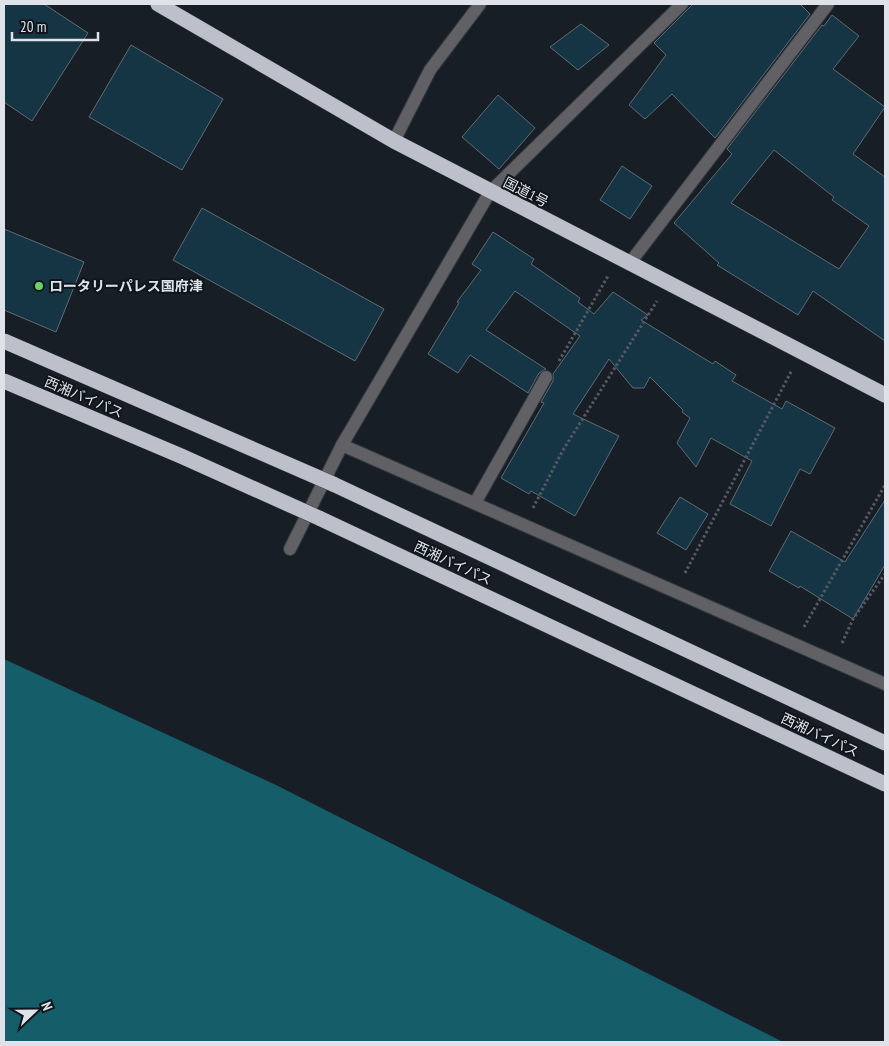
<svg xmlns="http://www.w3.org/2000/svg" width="889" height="1046" font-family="'PT Sans Narrow','Noto Sans JP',sans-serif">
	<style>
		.water { fill: #145d69 }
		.building { fill: #153444; stroke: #606c72; fill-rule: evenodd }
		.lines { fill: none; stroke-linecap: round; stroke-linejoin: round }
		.lane-casing { stroke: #343a41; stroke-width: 14 }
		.street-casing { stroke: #343a41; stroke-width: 14 }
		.highway-casing { stroke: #343a41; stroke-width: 16 }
		.path { stroke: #555a62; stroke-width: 3; stroke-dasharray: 2.5 2.5; stroke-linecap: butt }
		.lane { stroke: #606065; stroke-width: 12 }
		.street { stroke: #606065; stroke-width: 12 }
		.highway { stroke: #bdbfcb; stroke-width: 15 }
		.highway-bridge-casing { stroke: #343a41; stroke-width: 16; stroke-linecap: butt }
		.highway-bridge { stroke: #bdbfcb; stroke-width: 15 }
		.poi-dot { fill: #69d464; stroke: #0f151c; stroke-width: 2 }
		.labels { text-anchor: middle; stroke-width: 4; stroke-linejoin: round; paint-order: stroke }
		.street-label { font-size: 14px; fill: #dfe3e9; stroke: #0f151c }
		.poi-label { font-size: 14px; font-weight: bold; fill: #dfe3e9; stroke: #0f151c; text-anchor: start }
	</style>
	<rect width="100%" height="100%" fill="#181e26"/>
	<path class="water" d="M4,659L276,785L783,1042H4Z"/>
	<g class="building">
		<path d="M4,4H44L88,33L32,121L4,102Z"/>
		<path d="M693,4H800L810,14L715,138L672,94L645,119L629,105L666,55L654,43Z"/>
		<path d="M832,15L859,36L833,69L885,107L853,154L885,177V341L813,291L798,315L717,265L719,263L674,223L732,154L727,149L822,25L824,26ZM774,150L834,197L832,200L869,226L839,269L731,203Z"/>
		<path d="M581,24L609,45L578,70L550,47Z"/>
		<path d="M131,45L223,99L182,170L89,117Z"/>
		<path d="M498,95L535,128L499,169L462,137Z"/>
		<path d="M622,166L652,186L630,219L600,200Z"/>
		<path d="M202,208L384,309L355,361L173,260Z"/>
		<path d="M4,229L84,262L56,332L4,310Z"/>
		<path d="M493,232L534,259L531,264L580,298L578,302L594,314L613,292L648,315L641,320L713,364L715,361L736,375L732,381L782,409L786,401L835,428L810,474L800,469L771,526L730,504L752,461L711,438L696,467L677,443L690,418L682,412L683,410L650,377L644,388H633L609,359L573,414L619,436L575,516L531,491L529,494L501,478L544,403L541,402L553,381V374L580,336L515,291L486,330L546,369L539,373L528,393L470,355L458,373L428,354L459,303L457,302L481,270L472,264Z"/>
		<path d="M680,497L708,514L686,550L657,533Z"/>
		<path d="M885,500V565L853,619L800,586L799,588L769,571L791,531L845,562Z"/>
	</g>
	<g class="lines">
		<defs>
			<g id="lane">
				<path d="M394,141L430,70L480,4"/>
				<path d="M490,192L682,4"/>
			</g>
			<g id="street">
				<path d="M629,264L828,4"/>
				<path d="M342,445L885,684"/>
				<path d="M475,503L546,377"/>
				<path d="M290,549L342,445L490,192"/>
			</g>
			<g id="highway">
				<path d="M158,4L394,141L885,395"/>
				<path d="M333,484L885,743"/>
				<path d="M319,518L885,784"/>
			</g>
		</defs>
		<use href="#lane" class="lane-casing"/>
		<use href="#street" class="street-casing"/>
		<use href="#highway" class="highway-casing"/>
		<g class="path">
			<path d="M559,361L608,276"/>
			<path d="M533,508L563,450L657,301"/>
			<path d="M685,573L792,370"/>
			<path d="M804,627L885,485"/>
			<path d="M842,643L853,619L885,574"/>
		</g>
		<use href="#lane" class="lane"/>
		<use href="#street" class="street"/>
		<use href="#highway" class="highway"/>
		<defs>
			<g id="highway-bridge">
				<path d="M4,341L333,484"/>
				<path d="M4,381L181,456L319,518"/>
			</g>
		</defs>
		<use href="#highway-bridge" class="highway-bridge-casing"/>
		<use href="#highway-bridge" class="highway-bridge"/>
	</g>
	<circle class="poi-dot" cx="39" cy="286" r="5"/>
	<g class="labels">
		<g class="street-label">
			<text transform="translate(526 192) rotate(27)" y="5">国道1号</text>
			<text transform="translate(84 397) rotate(23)" y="5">西湘バイパス</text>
			<text transform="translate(453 563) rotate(25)" y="5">西湘バイパス</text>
			<text transform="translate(820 735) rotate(25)" y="5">西湘バイパス</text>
		</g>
		<g class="poi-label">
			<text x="49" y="291">ロータリーパレス国府津</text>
		</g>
	</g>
	<rect width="889" height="1046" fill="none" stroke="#dfe3e9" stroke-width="10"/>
	<g transform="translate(35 1011) rotate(68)" stroke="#0f151c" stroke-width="4" paint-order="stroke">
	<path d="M0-4L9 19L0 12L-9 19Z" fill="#dfe3e9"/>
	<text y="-8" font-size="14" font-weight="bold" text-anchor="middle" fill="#dfe3e9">N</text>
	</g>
	<path d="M12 32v8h86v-8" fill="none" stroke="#dfe3e9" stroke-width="2.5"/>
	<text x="20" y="32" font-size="15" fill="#dfe3e9" stroke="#0f151c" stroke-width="4" paint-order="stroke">20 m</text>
</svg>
